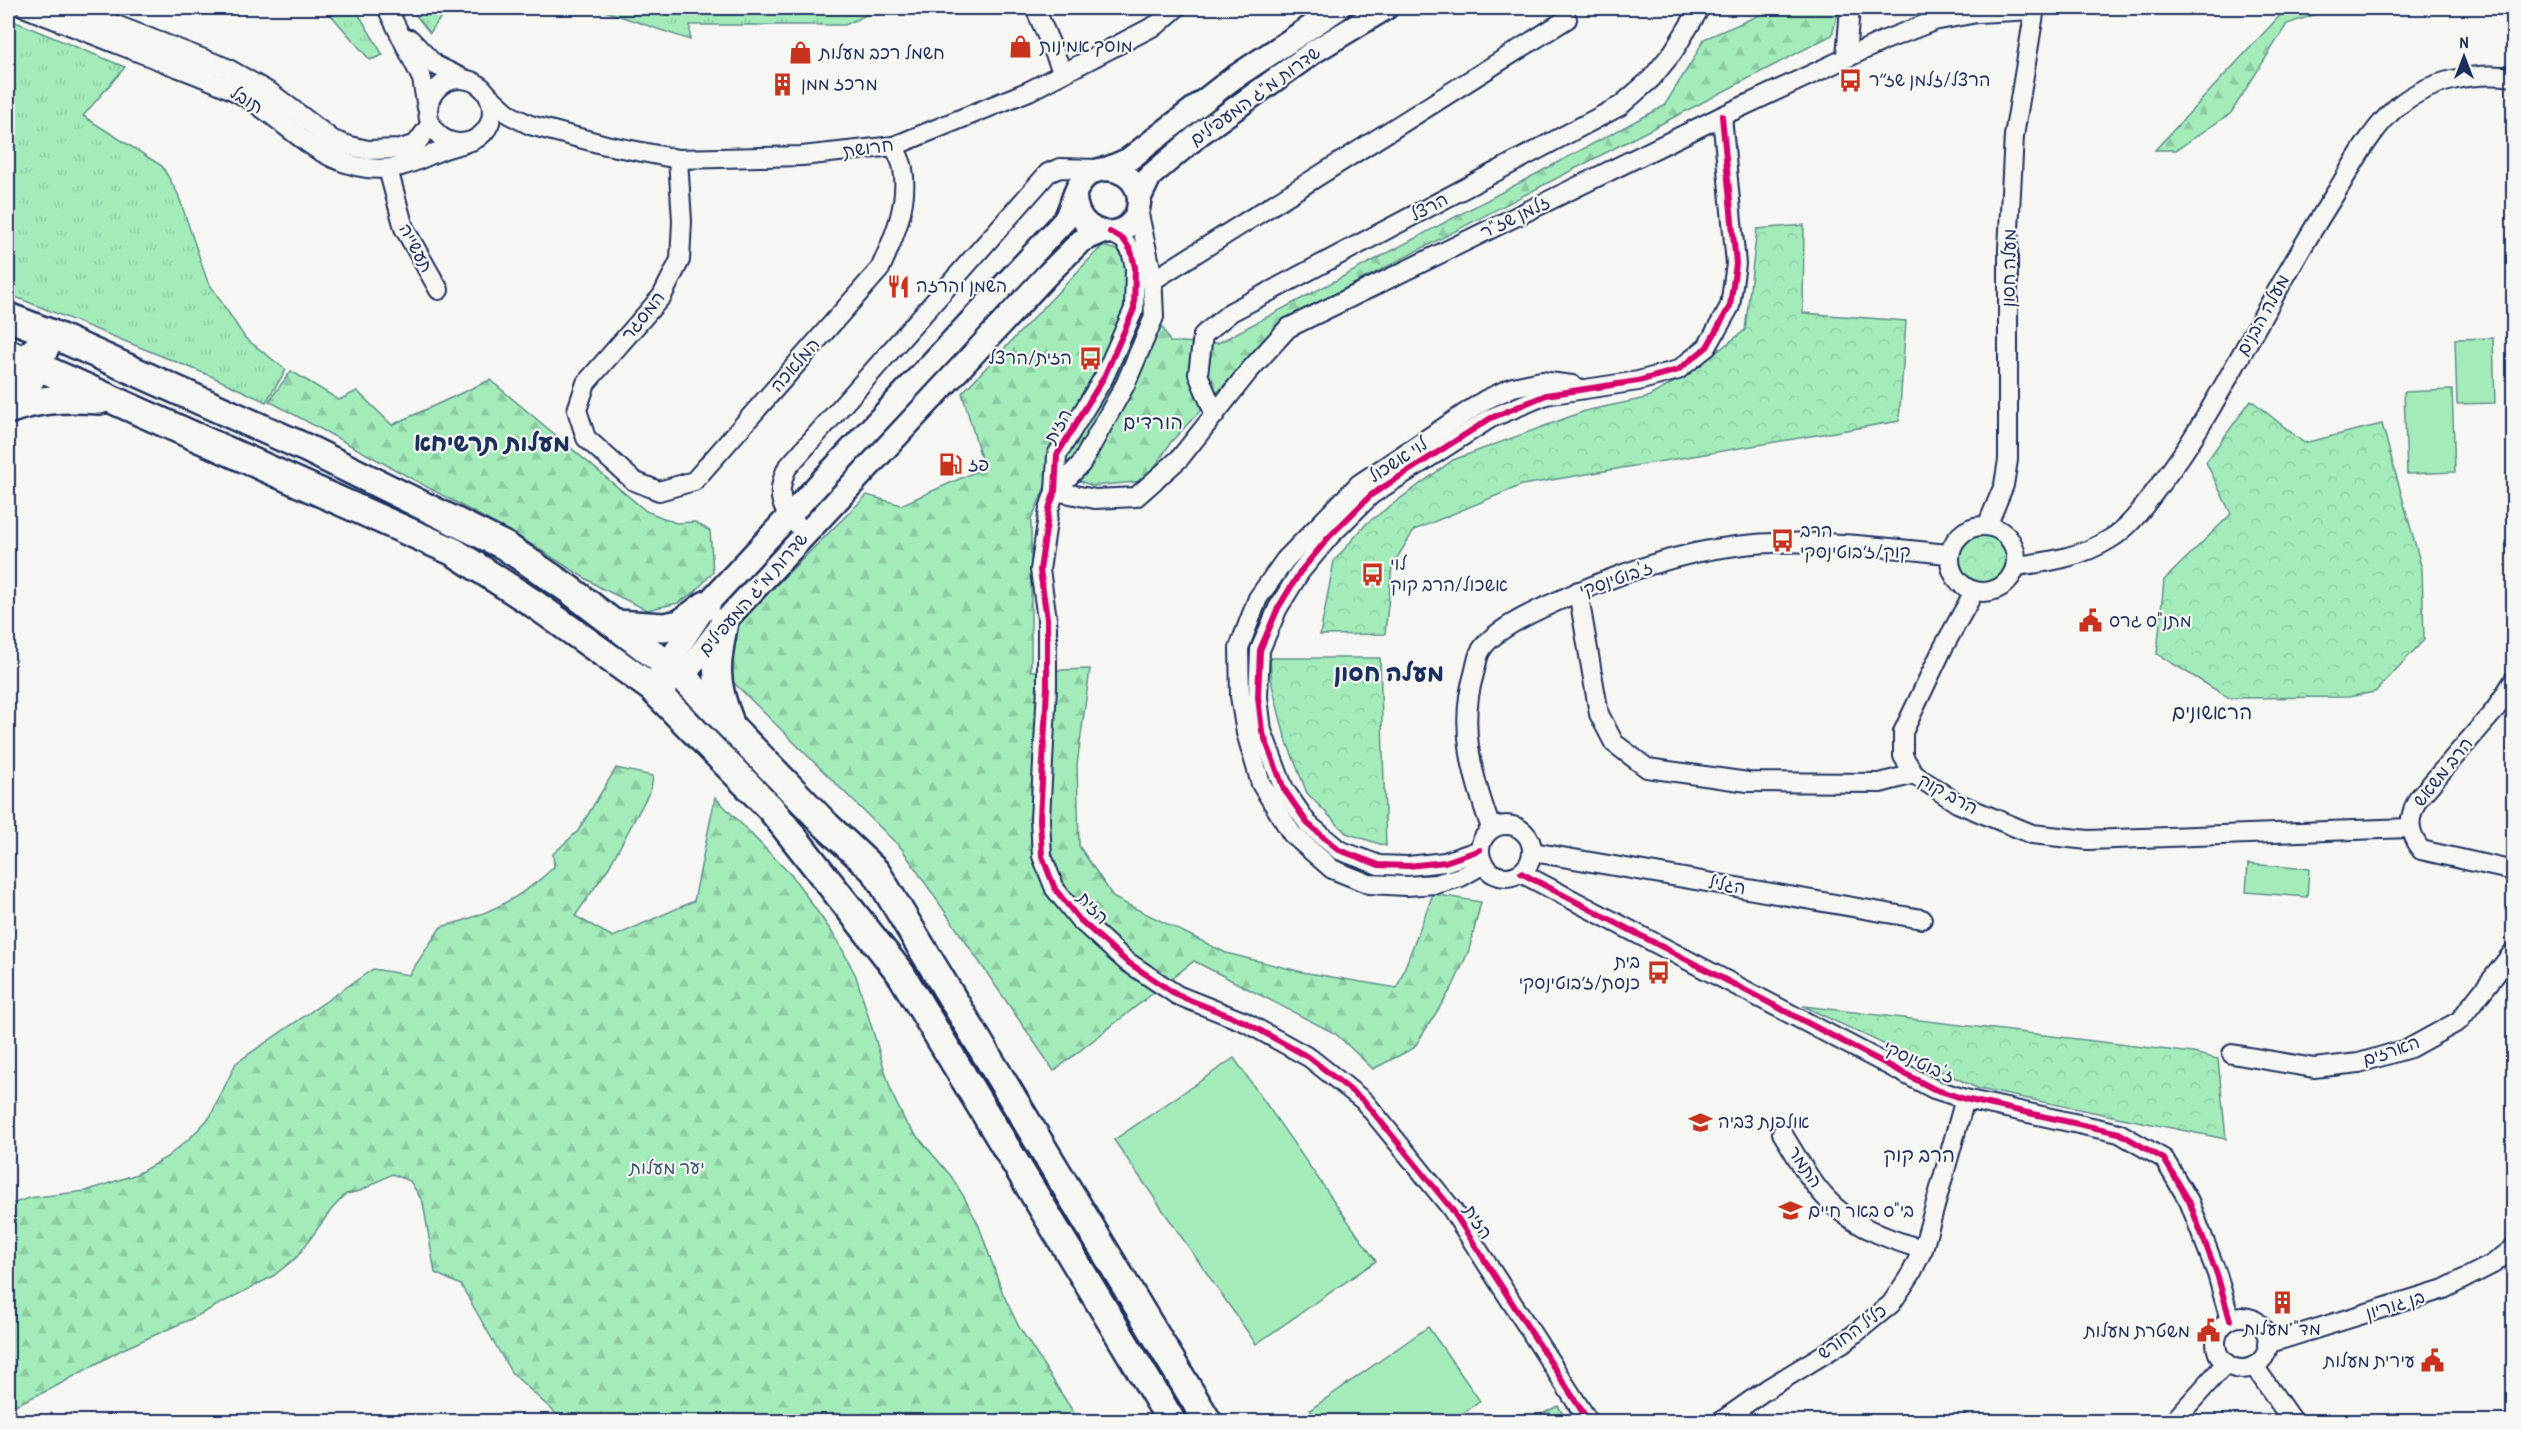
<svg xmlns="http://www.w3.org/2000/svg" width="2521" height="1429" font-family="'Patrick Hand','Playpen Sans Hebrew',sans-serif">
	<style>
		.grass { fill: url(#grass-tufts); stroke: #5f8e8c; stroke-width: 1.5 }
		.forest { fill: url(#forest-firs); stroke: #5f8e8c; stroke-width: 1.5 }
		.park { fill: url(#park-crowns); stroke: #5f8e8c; stroke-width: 1.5 }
		.garden { fill: #a3ecba; stroke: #5f8e8c; stroke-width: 1.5 }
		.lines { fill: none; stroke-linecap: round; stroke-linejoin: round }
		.minor-casing { stroke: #1b2f5e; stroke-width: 22 }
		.major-casing { stroke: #1b2f5e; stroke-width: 27 }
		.highway-casing { stroke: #1b2f5e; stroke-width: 32 }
		.minor { stroke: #f6f6f2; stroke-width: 18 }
		.major { stroke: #f6f6f2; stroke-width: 22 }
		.highway { stroke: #f6f6f2; stroke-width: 27 }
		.cycleway-casing { stroke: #f6f6f2; stroke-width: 10 }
		.cycleway { stroke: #d6006c; stroke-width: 6 }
		.labels { text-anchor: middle; stroke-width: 4.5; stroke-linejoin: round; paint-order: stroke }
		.poi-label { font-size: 18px; fill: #1b2f5e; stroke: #f6f6f2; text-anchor: start }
		.street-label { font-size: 18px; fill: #1b2f5e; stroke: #f6f6f2 }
		.park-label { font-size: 18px; fill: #365570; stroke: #f6f6f2 }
		.neighbourhood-label { font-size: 20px; fill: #1b2f5e; stroke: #f6f6f2 }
		.district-label { font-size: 24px; font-weight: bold; fill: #1b2f5e; stroke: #f6f6f2 }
	</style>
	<defs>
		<pattern id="grass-tufts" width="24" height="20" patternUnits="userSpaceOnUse" patternTransform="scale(1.5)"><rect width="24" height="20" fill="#a3ecba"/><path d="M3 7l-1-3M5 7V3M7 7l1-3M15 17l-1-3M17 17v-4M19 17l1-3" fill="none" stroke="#8ccba2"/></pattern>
		<pattern id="forest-firs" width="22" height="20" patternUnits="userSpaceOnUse" patternTransform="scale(1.5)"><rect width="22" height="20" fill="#a3ecba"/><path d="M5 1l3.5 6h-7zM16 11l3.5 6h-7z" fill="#8ccba2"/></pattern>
		<pattern id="park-crowns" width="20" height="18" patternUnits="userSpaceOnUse" patternTransform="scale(1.5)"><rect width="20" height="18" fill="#a3ecba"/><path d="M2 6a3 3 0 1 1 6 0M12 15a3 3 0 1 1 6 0" fill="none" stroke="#8ccba2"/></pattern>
	</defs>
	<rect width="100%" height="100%" fill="#f6f6f2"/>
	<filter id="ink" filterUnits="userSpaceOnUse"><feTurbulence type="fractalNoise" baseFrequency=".0167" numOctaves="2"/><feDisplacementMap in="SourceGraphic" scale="12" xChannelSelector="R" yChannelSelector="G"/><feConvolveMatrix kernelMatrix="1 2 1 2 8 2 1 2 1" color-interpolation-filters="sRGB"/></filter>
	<g filter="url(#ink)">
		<g class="grass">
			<path d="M325,8H355L383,55L370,60Z"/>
			<path d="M410,8H447L430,33Z"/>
			<path d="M596,8H881L845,25H690V40Z"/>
			<path d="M8,19L125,67L83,116L162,166L178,194L207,280L245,338L286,370L266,402L211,376L8,294Z"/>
		</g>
		<g class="forest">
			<path d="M1776,8H1839L1832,35L1286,319L1171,442L1146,481L1093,486L1052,470L1031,520V671L1090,669L1077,765L1079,846L1114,898L1226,953L1302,972L1397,988L1433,894L1481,902L1469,950L1453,986L1414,1048L1373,1069L1336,1034L1194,961L1054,1071L902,849L733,682L730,648L736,625L867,495L901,505L984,468L962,393L1102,246L1125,252L1170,342L1218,343L1664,106L1694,58L1704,39Z"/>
			<path d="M2287,8H2334L2287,24L2231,113L2176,150H2155Z"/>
			<path d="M291,371L339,400L357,391L392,425L490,380L646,511L676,523L695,522L710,531L713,572L695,592L678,603L647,610L601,588L521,538L269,401Z"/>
			<path d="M616,768L653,776L651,789L609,867L575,916L613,937L694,901L715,797L793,877L838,941L856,976L892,1094L906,1123L951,1176L964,1197L979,1226L1003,1294L1019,1327L1079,1421H564L511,1372L461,1285L435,1273L423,1202L410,1181L392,1174L360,1191L346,1194L331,1210L297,1257L273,1276L193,1318L121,1350L51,1389L8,1408V1205L29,1198L86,1191L137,1174L167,1157L190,1138L210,1117L236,1063L373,969L409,975L441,927C483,917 523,897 554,867L553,854L578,831Z"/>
		</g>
		<g class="park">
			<path d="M1804,225L1803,313L1906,321L1899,421L1522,485L1414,530L1392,566L1385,634L1320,635L1334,561L1367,523L1453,460L1585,411L1646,398L1685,376L1745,330L1757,229Z"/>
			<path d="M2251,400L2304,443L2382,424L2422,569L2424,640L2375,692L2348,697L2229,698L2157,654L2164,580L2231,514L2206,462Z"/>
			<circle cx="1983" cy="559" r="28"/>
			<path d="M1270,658H1380L1386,846L1346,833L1307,793L1285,737L1272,685Z"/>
			<path d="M1803,1006L2193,1053L2218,1059L2226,1139L1979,1089Z"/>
			<path d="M1558,1406L1567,1421H1528Z"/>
		</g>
		<g class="garden">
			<path d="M2493,338L2495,403L2457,404L2455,339Z"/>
			<path d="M2452,390L2455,472L2407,474L2404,392Z"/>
			<path d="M2248,864L2309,869L2307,897L2246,892Z"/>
			<path d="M1234,1058L1376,1261L1256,1344L1114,1140Z"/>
			<path d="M1428,1327L1480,1401L1451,1421H1319L1310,1410Z"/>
		</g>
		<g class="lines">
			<defs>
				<g id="minor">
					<path d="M26,8C73,27 120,45 166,63C192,73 218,82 242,95C285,119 315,162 367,168C411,173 425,151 463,144"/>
					<path d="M72,8L227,68L271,93L333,140L350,146L368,150L400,149L416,144L430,125"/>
					<path d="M387,8L422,79L427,108"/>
					<path d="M1035,8L1063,73"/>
					<path d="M410,39L435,65L464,79"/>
					<path d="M1846,57L1850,8"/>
					<circle cx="460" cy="111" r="32"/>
					<path d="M488,95L510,115L530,125L606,145L678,159L802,156L894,146L1029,91L1158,24L1176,8"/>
					<path d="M678,159L682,221L680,260L662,296L586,383L577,410L586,438L634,481L659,491L694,481L880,269C894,238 909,203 903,169C902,161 897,153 894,146"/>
					<path d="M388,169L404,228L439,290"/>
					<path d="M1110,232L1124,240L1131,251L1135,267L1134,309L1104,377L1057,455L1055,491L1049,509L1040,570L1047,619V687L1040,819L1042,856L1055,889L1079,919L1126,961L1177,995L1245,1022L1310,1058L1364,1101L1451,1208L1589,1422"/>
					<path d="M1152,281L1567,19"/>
					<path d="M1215,415L1198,374L1203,335L1231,312L1620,106L1651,79L1673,52L1700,8"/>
					<path d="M1055,491L1095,499L1136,497L1180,458L1249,371L1288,328L1722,116L1885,40L1934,21L1977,13L2034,10"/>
					<path d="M1055,491L1081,464L1125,385L1154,317L1152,273L1138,210"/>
					<circle cx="1983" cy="559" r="33"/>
					<path d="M1987,526L2004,485L2008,460V248L2014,136L2035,8"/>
					<path d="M806,533C783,512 773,499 787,468L1048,173L1060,168L1099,169"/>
					<path d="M2016,566C2049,562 2081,557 2110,539C2132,526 2147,502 2162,482C2193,442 2216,399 2241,355C2271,301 2301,247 2335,194C2353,165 2371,129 2398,106C2430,80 2473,72 2514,77"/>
					<path d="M1578,591L1599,714L1614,743L1647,768L1748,782L1880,783L1914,774"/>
					<path d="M1974,592L1943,648L1903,732V756L1914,774L1957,803L2032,834L2088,840L2409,828"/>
					<path d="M2514,680L2495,710L2418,799C2408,818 2407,832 2421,850L2514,871"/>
					<circle cx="1506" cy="851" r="26"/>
					<path d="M1491,828C1473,778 1458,727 1474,674C1476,667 1477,658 1480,652C1490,632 1531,613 1551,604C1607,578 1675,553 1736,546C1807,537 1879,547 1949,554"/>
					<path d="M1480,850L1445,862L1408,866L1379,865L1339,850L1308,824L1284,789L1262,731L1258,697L1260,650L1278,608L1300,572L1329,537L1371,495L1491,418L1546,395L1638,381L1678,370L1707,347L1730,306L1736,264L1722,116"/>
					<path d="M1533,852L1922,919"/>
					<path d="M1484,864L1461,877L1436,884L1406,886L1369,884L1332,869L1292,834L1261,784L1246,733L1240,696L1239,648L1258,598L1285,560L1359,484L1485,400L1513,387L1541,381L1572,385"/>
					<path d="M1521,873L1934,1089L1965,1099L2119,1133L2164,1159L2189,1201L2217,1274L2230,1320"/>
					<path d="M2232,1054L2314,1068L2359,1063L2410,1048L2459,1021L2514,951"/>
					<path d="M1782,1133C1795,1153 1809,1181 1826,1198C1851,1226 1888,1240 1923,1249"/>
					<circle cx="2242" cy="1343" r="26"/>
					<path d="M2267,1344L2444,1289L2493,1264L2514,1248"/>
					<path d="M2254,1366L2293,1422"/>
					<path d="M1720,1422L1767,1389L1847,1340L1891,1304L1911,1274L1923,1249L1965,1099"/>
					<path d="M2173,1422L2226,1363"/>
				</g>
				<g id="major">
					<path d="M1109,168L1128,160L1232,79L1339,8"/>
					<path d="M1139,199L1150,176L1201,133L1315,51L1386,8"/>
					<path d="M8,379L21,359L34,348"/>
					<path d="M8,407C36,382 41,369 52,334"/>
					<path d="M658,678L706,605L1064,221C1071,210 1072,198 1078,187C1087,169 1109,164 1125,175C1134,180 1140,192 1139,203C1135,245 1077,241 1075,197"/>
					<path d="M667,683L683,677L724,622L1045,277L1081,241L1102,232"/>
				</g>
				<g id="highway">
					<path d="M8,317L52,334L306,448L505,546L570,590L683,677L827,826L876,872L1208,1422"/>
					<path d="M8,353L454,552L533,603L652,688L771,809L901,974L1172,1422"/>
					<path d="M8,410C39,398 67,398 100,400"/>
					<path d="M724,622C716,662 713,681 729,720"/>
					<path d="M616,624L664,627L680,624L706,605"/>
				</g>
			</defs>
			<use href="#minor" class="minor-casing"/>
			<use href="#major" class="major-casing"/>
			<use href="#highway" class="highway-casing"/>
			<use href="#minor" class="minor"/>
			<use href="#major" class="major"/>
			<use href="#highway" class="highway"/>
			<defs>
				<g id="cycleway">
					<path d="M1110,232L1124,240L1131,251L1135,267L1134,309L1104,377L1057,455L1055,491L1049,509L1040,570L1047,619V687L1040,819L1042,856L1055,889L1079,919L1126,961L1177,995L1245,1022L1310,1058L1364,1101L1451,1208L1589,1422"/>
					<path d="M1480,850L1445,862L1408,866L1379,865L1339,850L1308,824L1284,789L1262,731L1258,697L1260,650L1278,608L1300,572L1329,537L1371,495L1491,418L1546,395L1638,381L1678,370L1707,347L1730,306L1736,264L1722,116"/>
					<path d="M1521,873L1934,1089L1965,1099L2119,1133L2164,1159L2189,1201L2217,1274L2230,1320"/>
				</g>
			</defs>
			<use href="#cycleway" class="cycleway-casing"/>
			<use href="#cycleway" class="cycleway"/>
		</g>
	</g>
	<defs>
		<symbol id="shop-bare" viewBox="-9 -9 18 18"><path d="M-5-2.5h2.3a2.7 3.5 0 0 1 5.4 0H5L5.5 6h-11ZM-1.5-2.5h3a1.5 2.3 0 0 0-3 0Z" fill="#c8321e" stroke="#f6f6f2" stroke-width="2.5" paint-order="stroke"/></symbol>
		<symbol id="bus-bare" viewBox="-9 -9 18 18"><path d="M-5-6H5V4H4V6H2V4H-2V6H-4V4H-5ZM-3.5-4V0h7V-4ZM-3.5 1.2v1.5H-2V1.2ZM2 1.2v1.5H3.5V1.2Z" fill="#c8321e" stroke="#f6f6f2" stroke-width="2.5" paint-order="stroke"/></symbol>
		<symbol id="building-bare" viewBox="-9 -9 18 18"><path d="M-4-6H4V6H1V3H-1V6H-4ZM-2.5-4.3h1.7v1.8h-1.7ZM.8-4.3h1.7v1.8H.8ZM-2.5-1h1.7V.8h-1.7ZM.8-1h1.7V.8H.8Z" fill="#c8321e" stroke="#f6f6f2" stroke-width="2.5" paint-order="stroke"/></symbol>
		<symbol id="restaurant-bare" viewBox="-9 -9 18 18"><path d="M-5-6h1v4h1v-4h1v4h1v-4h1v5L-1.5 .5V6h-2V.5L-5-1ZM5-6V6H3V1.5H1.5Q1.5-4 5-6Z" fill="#c8321e" stroke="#f6f6f2" stroke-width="2.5" paint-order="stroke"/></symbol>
		<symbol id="fuel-bare" viewBox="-9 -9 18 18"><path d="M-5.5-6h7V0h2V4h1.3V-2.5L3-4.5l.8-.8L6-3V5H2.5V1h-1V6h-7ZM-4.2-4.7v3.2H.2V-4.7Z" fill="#c8321e" stroke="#f6f6f2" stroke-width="2.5" paint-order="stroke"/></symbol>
		<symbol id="civic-bare" viewBox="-9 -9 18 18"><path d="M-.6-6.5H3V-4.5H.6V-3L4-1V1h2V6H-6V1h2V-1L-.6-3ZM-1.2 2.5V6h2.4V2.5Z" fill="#c8321e" stroke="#f6f6f2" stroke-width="2.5" paint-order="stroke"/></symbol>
		<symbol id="school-bare" viewBox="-9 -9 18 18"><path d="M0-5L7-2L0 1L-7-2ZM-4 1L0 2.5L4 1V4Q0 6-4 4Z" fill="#c8321e" stroke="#f6f6f2" stroke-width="2.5" paint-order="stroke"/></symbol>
	</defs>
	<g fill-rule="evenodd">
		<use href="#shop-bare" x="1004" y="30" width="33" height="33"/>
		<use href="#shop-bare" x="784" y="36" width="33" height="33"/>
		<use href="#bus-bare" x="1834" y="64" width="33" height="33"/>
		<use href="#building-bare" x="766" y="68" width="33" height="33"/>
		<use href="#restaurant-bare" x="882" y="270" width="33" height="33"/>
		<use href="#bus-bare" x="1074" y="342" width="33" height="33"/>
		<use href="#fuel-bare" x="934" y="448" width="33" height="33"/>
		<use href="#bus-bare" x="1766" y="524" width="33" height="33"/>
		<use href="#bus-bare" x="1356" y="558" width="33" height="33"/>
		<use href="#civic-bare" x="2074" y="604" width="33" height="33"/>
		<use href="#bus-bare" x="1642" y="956" width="33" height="33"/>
		<use href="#school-bare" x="1684" y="1106" width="33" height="33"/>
		<use href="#school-bare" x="1774" y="1194" width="33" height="33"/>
		<use href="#building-bare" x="2266" y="1286" width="33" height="33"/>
		<use href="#civic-bare" x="2192" y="1314" width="33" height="33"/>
		<use href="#civic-bare" x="2416" y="1344" width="33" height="33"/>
	</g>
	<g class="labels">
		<g class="poi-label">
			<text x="1039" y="52">מוסך אמינות</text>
			<text x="819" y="59">חשמל רכב מעלות</text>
			<text x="1869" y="86">הרצל/זלמן שז״ר</text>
			<text x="801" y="90">מרכז ממן</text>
			<text x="916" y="292">השמן והרזה</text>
			<text x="1072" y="364" text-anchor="end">הזית/הרצל</text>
			<text x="968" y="471">פז</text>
			<text x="1800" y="537">הרב<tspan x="1800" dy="21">קוק/ז׳בוטינסקי</tspan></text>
			<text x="1390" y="570">לוי<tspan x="1390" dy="21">אשכול/הרב קוק</tspan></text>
			<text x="2109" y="627">מתנ"ס גרס</text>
			<text x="1640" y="968" text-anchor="end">בית<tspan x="1640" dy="21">כנסת/ז׳בוטינסקי</tspan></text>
			<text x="1718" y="1128">אולפנת צביה</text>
			<text x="1808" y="1217">בי"ס באר חיים</text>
			<text x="2282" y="1335" text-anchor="middle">מד" מעלות</text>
			<text x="2190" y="1337" text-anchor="end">משטרת מעלות</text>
			<text x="2415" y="1367" text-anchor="end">עירית מעלות</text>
		</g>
		<g class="street-label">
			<text transform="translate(1255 96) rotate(-36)" y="6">שדרות מ"ג המעפילים</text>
			<text transform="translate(247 100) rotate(32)" y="6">תובל</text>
			<text transform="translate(868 148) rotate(-8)" y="6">חרושת</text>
			<text transform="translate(1429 207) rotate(-28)" y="6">הרצל</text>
			<text transform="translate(1515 217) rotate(-26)" y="6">זלמן שז"ר</text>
			<text transform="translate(416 248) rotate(62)" y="6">תעשייה</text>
			<text transform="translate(2009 268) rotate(-89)" y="6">מעלה חסון</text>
			<text transform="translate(2263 315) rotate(-61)" y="6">מעלה הבנים</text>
			<text transform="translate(643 316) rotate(-51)" y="6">המסגר</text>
			<text transform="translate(795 365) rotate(-49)" y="6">המלאכה</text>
			<text transform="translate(1058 426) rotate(-60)" y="6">הזית</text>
			<text transform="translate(1398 460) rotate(-33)" y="6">לוי אשכול</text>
			<text transform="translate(1616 579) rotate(-19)" y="6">ז'בוטינסקי</text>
			<text transform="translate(753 594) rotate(-49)" y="6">שדרות מ"ג המעפילים</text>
			<text transform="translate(2443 772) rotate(-51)" y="6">הרב משאש</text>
			<text transform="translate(1948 794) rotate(29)" y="6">הרב קוק</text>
			<text transform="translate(1727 885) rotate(10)" y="6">הגליל</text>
			<text transform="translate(1093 908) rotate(47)" y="6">הזית</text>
			<text transform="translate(2391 1051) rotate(-19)" y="6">הארזים</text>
			<text transform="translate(1919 1062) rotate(25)" y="6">ז'בוטינסקי</text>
			<text transform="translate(1805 1167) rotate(56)" y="6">התמר</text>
			<text transform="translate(1478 1222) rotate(57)" y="6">הזית</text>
			<text transform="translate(2395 1305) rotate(-17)" y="6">בן גוריון</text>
			<text transform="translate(1852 1332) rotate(-36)" y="6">כליל החורש</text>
		</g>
		<g class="park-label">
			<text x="667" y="1174">יער מעלות</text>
		</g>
		<g class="neighbourhood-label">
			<text x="1153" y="429">הורדים</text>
			<text x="2212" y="719">הראשונים</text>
			<text x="1919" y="1162">הרב קוק</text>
		</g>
		<g class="district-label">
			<text x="492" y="451">מעלות תרשיחא</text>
			<text x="1389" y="681">מעלה חסון</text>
		</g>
	</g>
	<rect width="2521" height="1429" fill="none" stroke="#f6f6f2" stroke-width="30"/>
	<rect x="15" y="15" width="2491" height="1399" fill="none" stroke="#1b2f5e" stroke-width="2" filter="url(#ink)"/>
	<g transform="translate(2464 57)" stroke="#f6f6f2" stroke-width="4.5" paint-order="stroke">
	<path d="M0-4.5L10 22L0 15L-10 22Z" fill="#1b2f5e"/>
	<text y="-9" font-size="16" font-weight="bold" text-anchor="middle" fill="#1b2f5e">N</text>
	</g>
</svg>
